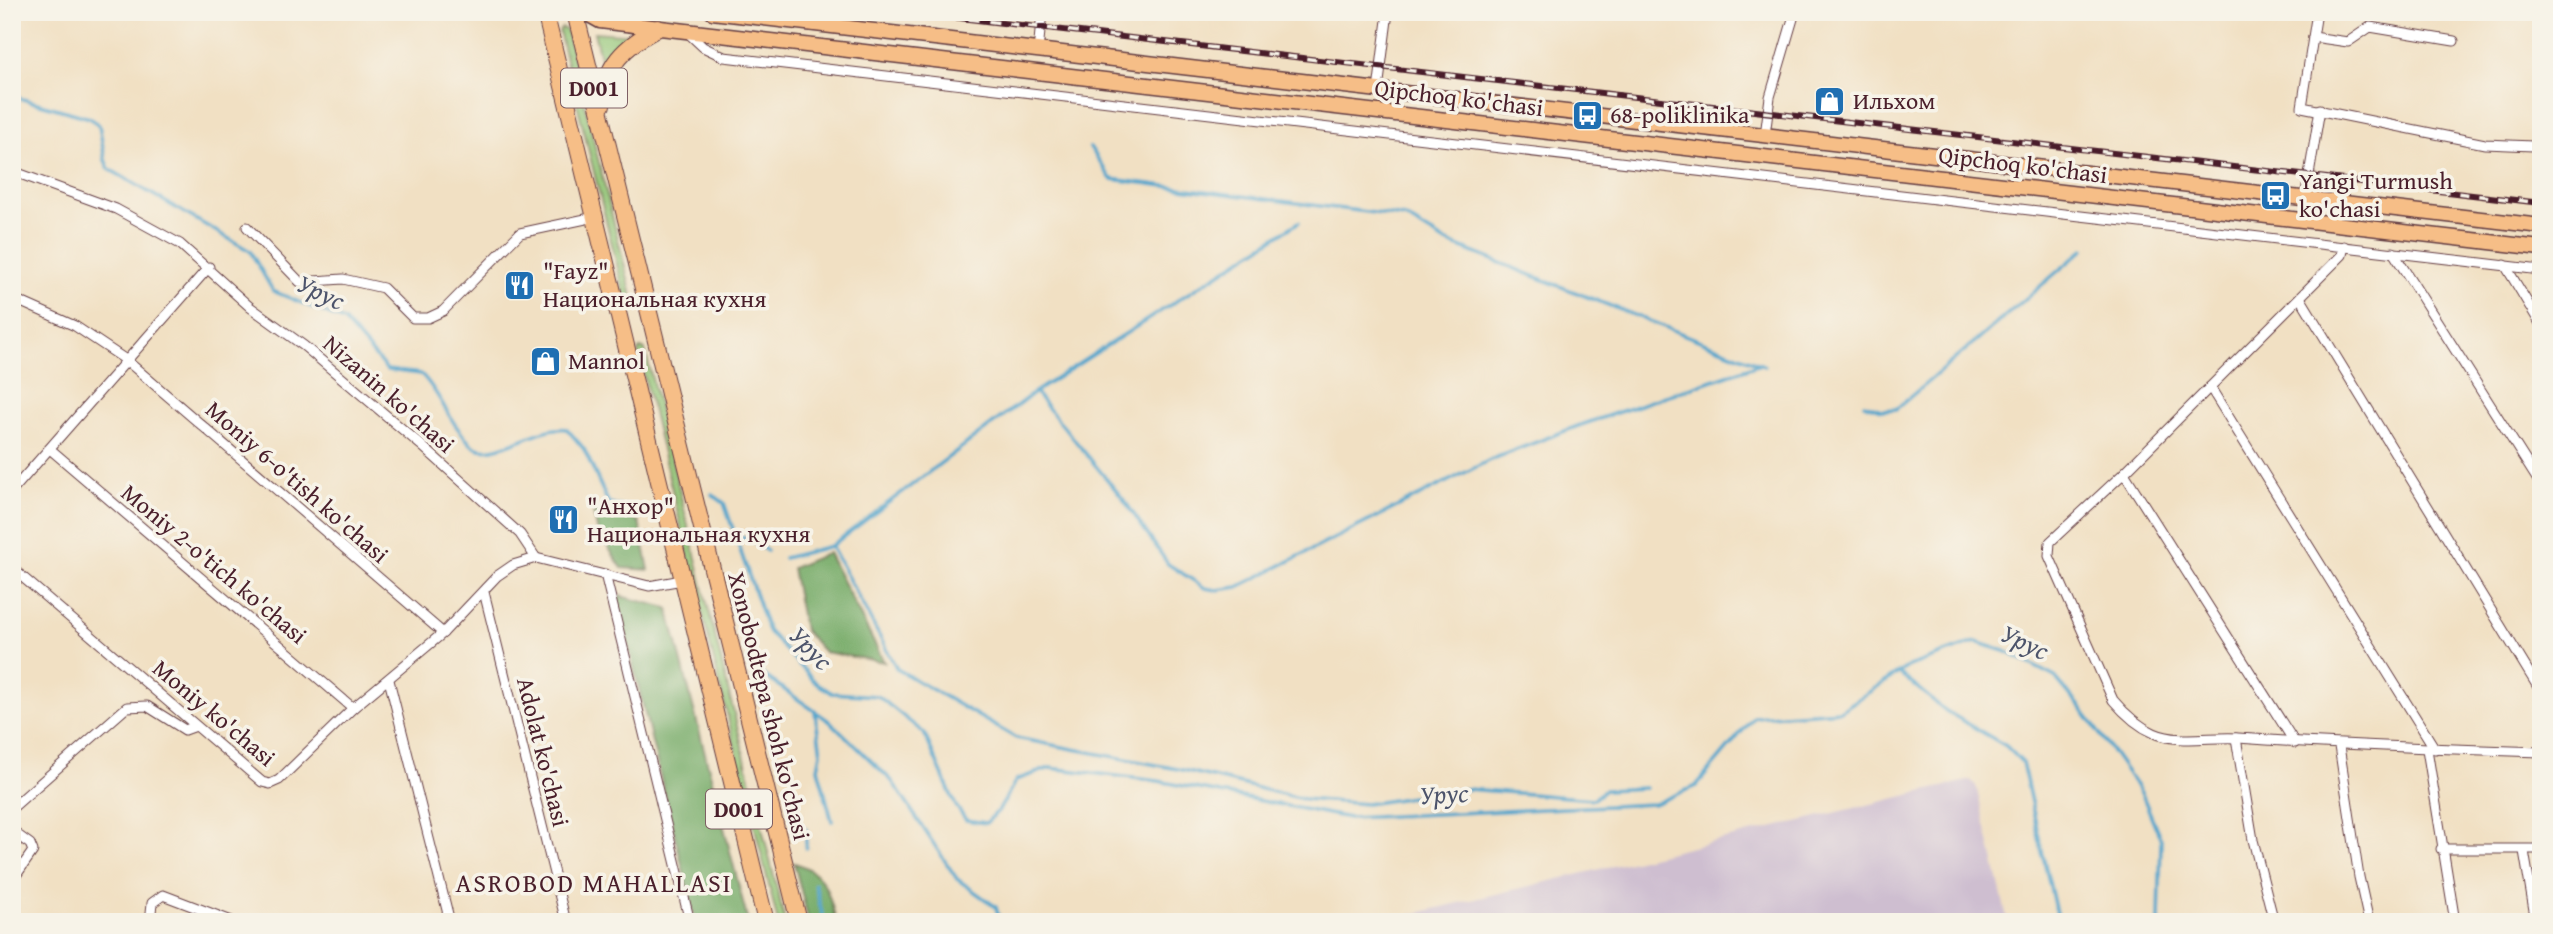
<svg xmlns="http://www.w3.org/2000/svg" width="2553" height="934" font-family="'Gentium Book Plus',serif">
	<style>
		.industrial { fill: #cebed0 }
		.green { fill: #93c677; stroke: #6e7251; stroke-width: 2 }
		.forest { fill: #76ab68; stroke: #60654a; stroke-width: 2 }
		.lines { fill: none; stroke-linecap: round; stroke-linejoin: round }
		.stream { stroke: #51a4cc; stroke-width: 3.5 }
		.minor-casing { stroke: #633c42; stroke-width: 11 }
		.primary-casing { stroke: #633c42; stroke-width: 17 }
		.trunk-casing { stroke: #633c42; stroke-width: 18 }
		.minor { stroke: #fff; stroke-width: 9 }
		.primary { stroke: #f6be87; stroke-width: 14 }
		.trunk { stroke: #f6be87; stroke-width: 16 }
		.rail-casing { stroke: #4a1f2b; stroke-width: 6 }
		.rail { stroke: #f7f3e8; stroke-width: 3.5; stroke-dasharray: 10; stroke-linecap: butt }
		.labels { text-anchor: middle; stroke-width: 7; stroke-linejoin: round; paint-order: stroke }
		.shield { fill: #f7f3e8; stroke: #7e5f64; stroke-width: 2 }
		.shield-label { font-size: 23px; font-weight: bold; fill: #4a1f2b }
		.street-label { font-size: 24px; fill: #4a1f2b; stroke: #f7f3e8 }
		.poi-label { font-size: 24px; fill: #4a1f2b; stroke: #f7f3e8; text-anchor: start }
		.water-label { font-size: 26px; font-style: italic; fill: #4d546b; stroke: #f7f3e8 }
		.neighbourhood-label { font-size: 26px; letter-spacing: 2px; fill: #4a1f2b; stroke: #f7f3e8 }
	</style>
	<rect width="100%" height="100%" fill="#f7f3e8"/>
	<filter id="ink" filterUnits="userSpaceOnUse"><feTurbulence type="fractalNoise" baseFrequency=".0143" numOctaves="2"/><feDisplacementMap in="SourceGraphic" scale="14" xChannelSelector="R" yChannelSelector="G"/><feConvolveMatrix kernelMatrix="1 2 1 2 8 2 1 2 1" color-interpolation-filters="sRGB"/></filter>
	<filter id="wash" filterUnits="userSpaceOnUse"><feTurbulence type="fractalNoise" baseFrequency=".00686" numOctaves="4" result="noise"/><feDisplacementMap in="SourceGraphic" scale="28" xChannelSelector="R" yChannelSelector="G"/><feGaussianBlur stdDeviation="1.57" result="paint"/><feColorMatrix in="noise" values="0 0 0 0 0 0 0 0 0 0 0 0 0 0 0 0 0 1.4 0 .05"/><feComposite in="paint" operator="in"/></filter>
	<g filter="url(#wash)">
		<rect width="100%" height="100%" fill="#f1e0c3"/>
		<path class="industrial" d="M1971,780L1976,786L2008,922H1380Z"/>
		<g class="green">
			<path d="M562,28L566,30L634,304L627,305L559,31Z"/>
			<path d="M594,32L634,35L617,46L603,70Z"/>
			<path d="M641,348L645,350L785,922H778L638,351Z"/>
		</g>
		<g class="forest">
			<path d="M593,512L639,521L649,570L622,568L598,532Z"/>
			<path d="M828,553L884,662L824,652L804,630L792,568Z"/>
			<path d="M616,595L668,608L748,922H696Z"/>
			<path d="M794,863C825,871 830,895 836,922H809Z"/>
		</g>
		<g class="lines">
			<g class="stream">
				<path d="M12,96L90,118L99,125L105,160L109,169L250,251L273,291L344,321L387,370L421,374C440,392 449,423 471,444C490,464 537,424 567,429L584,449L608,502L615,506L634,507"/>
				<path d="M1090,147L1111,179L1405,217L1444,241L1765,366"/>
				<path d="M1035,392L1124,500L1168,564L1205,588L1217,590L1238,587L1490,460L1578,426L1760,364"/>
				<path d="M1864,404L1881,410L1896,409L2084,249"/>
				<path d="M712,494L724,503L768,631L816,683L832,693L878,696L924,733L956,806L966,820L986,823L999,810L1016,780L1050,768L1158,781L1349,818L1654,804L1696,786L1754,717L1840,711L1909,666L1976,642L2005,651L2055,677L2082,709L2142,794L2161,840L2159,922"/>
				<path d="M737,537L750,539L767,551"/>
				<path d="M831,546L897,669L1016,738L1183,770L1303,799L1366,804L1467,789L1593,799L1605,790L1645,788"/>
				<path d="M784,558L831,546L1035,392L1299,222"/>
				<path d="M759,672L832,723L892,781L957,879L996,907L1000,922"/>
				<path d="M1899,673L1946,711L2006,746L2022,762L2058,922"/>
				<path d="M815,712L821,753L818,768L832,821"/>
				<path d="M806,848V829"/>
				<path d="M815,884L824,922"/>
			</g>
		</g>
	</g>
	<g filter="url(#ink)">
		<g class="lines">
			<defs>
				<g id="minor">
					<path d="M2317,12L2302,107L2485,144L2533,146"/>
					<path d="M687,32L703,47L724,57L2541,270"/>
					<path d="M2313,37L2348,42L2370,27L2454,41"/>
					<path d="M1038,51L1042,12"/>
					<path d="M1378,90L1388,12"/>
					<path d="M1765,135L1770,97L1795,12"/>
					<path d="M12,171L116,209L180,244L250,307L304,346L421,445L520,534L536,558"/>
					<path d="M2305,199L2320,109"/>
					<path d="M247,227L300,282L343,279L383,288L413,318H428L443,311L520,233L595,217"/>
					<path d="M2344,246L2342,255L2124,473L2050,542L2049,556L2113,700C2124,713 2138,726 2154,733C2179,744 2211,736 2238,738C2339,745 2440,749 2541,752"/>
					<path d="M2393,252L2541,485"/>
					<path d="M2505,265L2541,325"/>
					<path d="M12,298L75,326L126,360L443,633"/>
					<path d="M2301,299L2541,692"/>
					<path d="M2210,387L2435,749"/>
					<path d="M50,449L353,708"/>
					<path d="M2124,473L2295,743"/>
					<path d="M12,491L209,267"/>
					<path d="M12,568L262,782L270,784L279,780L353,708L443,633L497,576L513,565L536,558L649,586L682,580"/>
					<path d="M605,574L690,922"/>
					<path d="M484,592L566,922"/>
					<path d="M389,680L450,922"/>
					<path d="M2236,738L2253,840L2274,922"/>
					<path d="M2339,746L2359,877L2369,922"/>
					<path d="M2427,749L2455,922"/>
					<path d="M12,808L127,707L147,706L185,730L196,726"/>
					<path d="M12,831L30,844L33,851L12,881"/>
					<path d="M2441,849H2541"/>
					<path d="M2524,851L2536,922"/>
					<path d="M150,922L152,903L163,895L234,922"/>
				</g>
				<g id="primary">
					<path d="M584,12L600,21L686,31L2541,248"/>
					<path d="M712,12L2541,226"/>
				</g>
				<g id="trunk">
					<path d="M545,12L766,922"/>
					<path d="M575,12L799,922"/>
					<path d="M602,105C604,65 625,46 658,28"/>
				</g>
			</defs>
			<use href="#minor" class="minor-casing"/>
			<use href="#primary" class="primary-casing"/>
			<use href="#trunk" class="trunk-casing"/>
			<use href="#minor" class="minor"/>
			<use href="#primary" class="primary"/>
			<use href="#trunk" class="trunk"/>
			<defs>
				<path id="rail" d="M909,12L2541,203"/>
			</defs>
			<use href="#rail" class="rail-casing"/>
			<use href="#rail" class="rail"/>
		</g>
	</g>
	<defs>
		<symbol id="shop-square" viewBox="-11 -11 22 22"><rect x="-9" y="-9" width="18" height="18" rx="4" fill="#1f6fb2" stroke="#f7f3e8"/><path d="M-5-2.5h2.3a2.7 3.5 0 0 1 5.4 0H5L5.5 6h-11ZM-1.5-2.5h3a1.5 2.3 0 0 0-3 0Z" fill="#fff"/></symbol>
		<symbol id="bus-square" viewBox="-11 -11 22 22"><rect x="-9" y="-9" width="18" height="18" rx="4" fill="#1f6fb2" stroke="#f7f3e8"/><path d="M-5-6H5V4H4V6H2V4H-2V6H-4V4H-5ZM-3.5-4V0h7V-4ZM-3.5 1.2v1.5H-2V1.2ZM2 1.2v1.5H3.5V1.2Z" fill="#fff"/></symbol>
		<symbol id="restaurant-square" viewBox="-11 -11 22 22"><rect x="-9" y="-9" width="18" height="18" rx="4" fill="#1f6fb2" stroke="#f7f3e8"/><path d="M-5-6h1v4h1v-4h1v4h1v-4h1v5L-1.5 .5V6h-2V.5L-5-1ZM5-6V6H3V1.5H1.5Q1.5-4 5-6Z" fill="#fff"/></symbol>
	</defs>
	<g fill-rule="evenodd">
		<use href="#shop-square" x="1812" y="84" width="35" height="35"/>
		<use href="#bus-square" x="1570" y="98" width="35" height="35"/>
		<use href="#bus-square" x="2258" y="178" width="35" height="35"/>
		<use href="#restaurant-square" x="502" y="268" width="35" height="35"/>
		<use href="#shop-square" x="528" y="344" width="35" height="35"/>
		<use href="#restaurant-square" x="546" y="502" width="35" height="35"/>
	</g>
	<g class="labels">
		<g class="shield">
			<rect x="561" y="68.5" width="66" height="39" rx="5"/>
			<rect x="706" y="789.5" width="66" height="39" rx="5"/>
		</g>
		<g class="shield-label">
			<text x="594" y="96">D001</text>
			<text x="739" y="817">D001</text>
		</g>
		<g class="street-label">
			<text transform="translate(1459 98) rotate(7)" y="8">Qipchoq ko'chasi</text>
			<text transform="translate(2023 165) rotate(7)" y="8">Qipchoq ko'chasi</text>
			<text transform="translate(389 394) rotate(41)" y="8">Nizanin ko'chasi</text>
			<text transform="translate(297 482) rotate(41)" y="8">Moniy 6-o'tish ko'chasi</text>
			<text transform="translate(214 564) rotate(40)" y="8">Moniy 2-o'tich ko'chasi</text>
			<text transform="translate(769 706) rotate(76)" y="8">Xonobodtepa shoh ko'chasi</text>
			<text transform="translate(214 713) rotate(40)" y="8">Moniy ko'chasi</text>
			<text transform="translate(543 752) rotate(76)" y="8">Adolat ko'chasi</text>
		</g>
		<g class="poi-label">
			<text x="1853" y="109">Ильхом</text>
			<text x="1610" y="123">68-poliklinika</text>
			<text x="2299" y="189">Yangi Turmush<tspan x="2299" dy="28">ko'chasi</tspan></text>
			<text x="543" y="279">"Fayz"<tspan x="543" dy="28">Национальная кухня</tspan></text>
			<text x="568" y="369">Mannol</text>
			<text x="587" y="514">"Анхор"<tspan x="587" dy="28">Национальная кухня</tspan></text>
		</g>
		<g class="water-label">
			<text transform="translate(321 292) rotate(25)" y="9">Урус</text>
			<text transform="translate(2025 642) rotate(25)" y="9">Урус</text>
			<text transform="translate(811 648) rotate(46)" y="9">Урус</text>
			<text transform="translate(1444 794) rotate(-3)" y="9">Урус</text>
		</g>
		<g class="neighbourhood-label">
			<text x="594" y="892">ASROBOD MAHALLASI</text>
		</g>
	</g>
	<rect width="2553" height="934" fill="none" stroke="#f7f3e8" stroke-width="42"/>
</svg>
